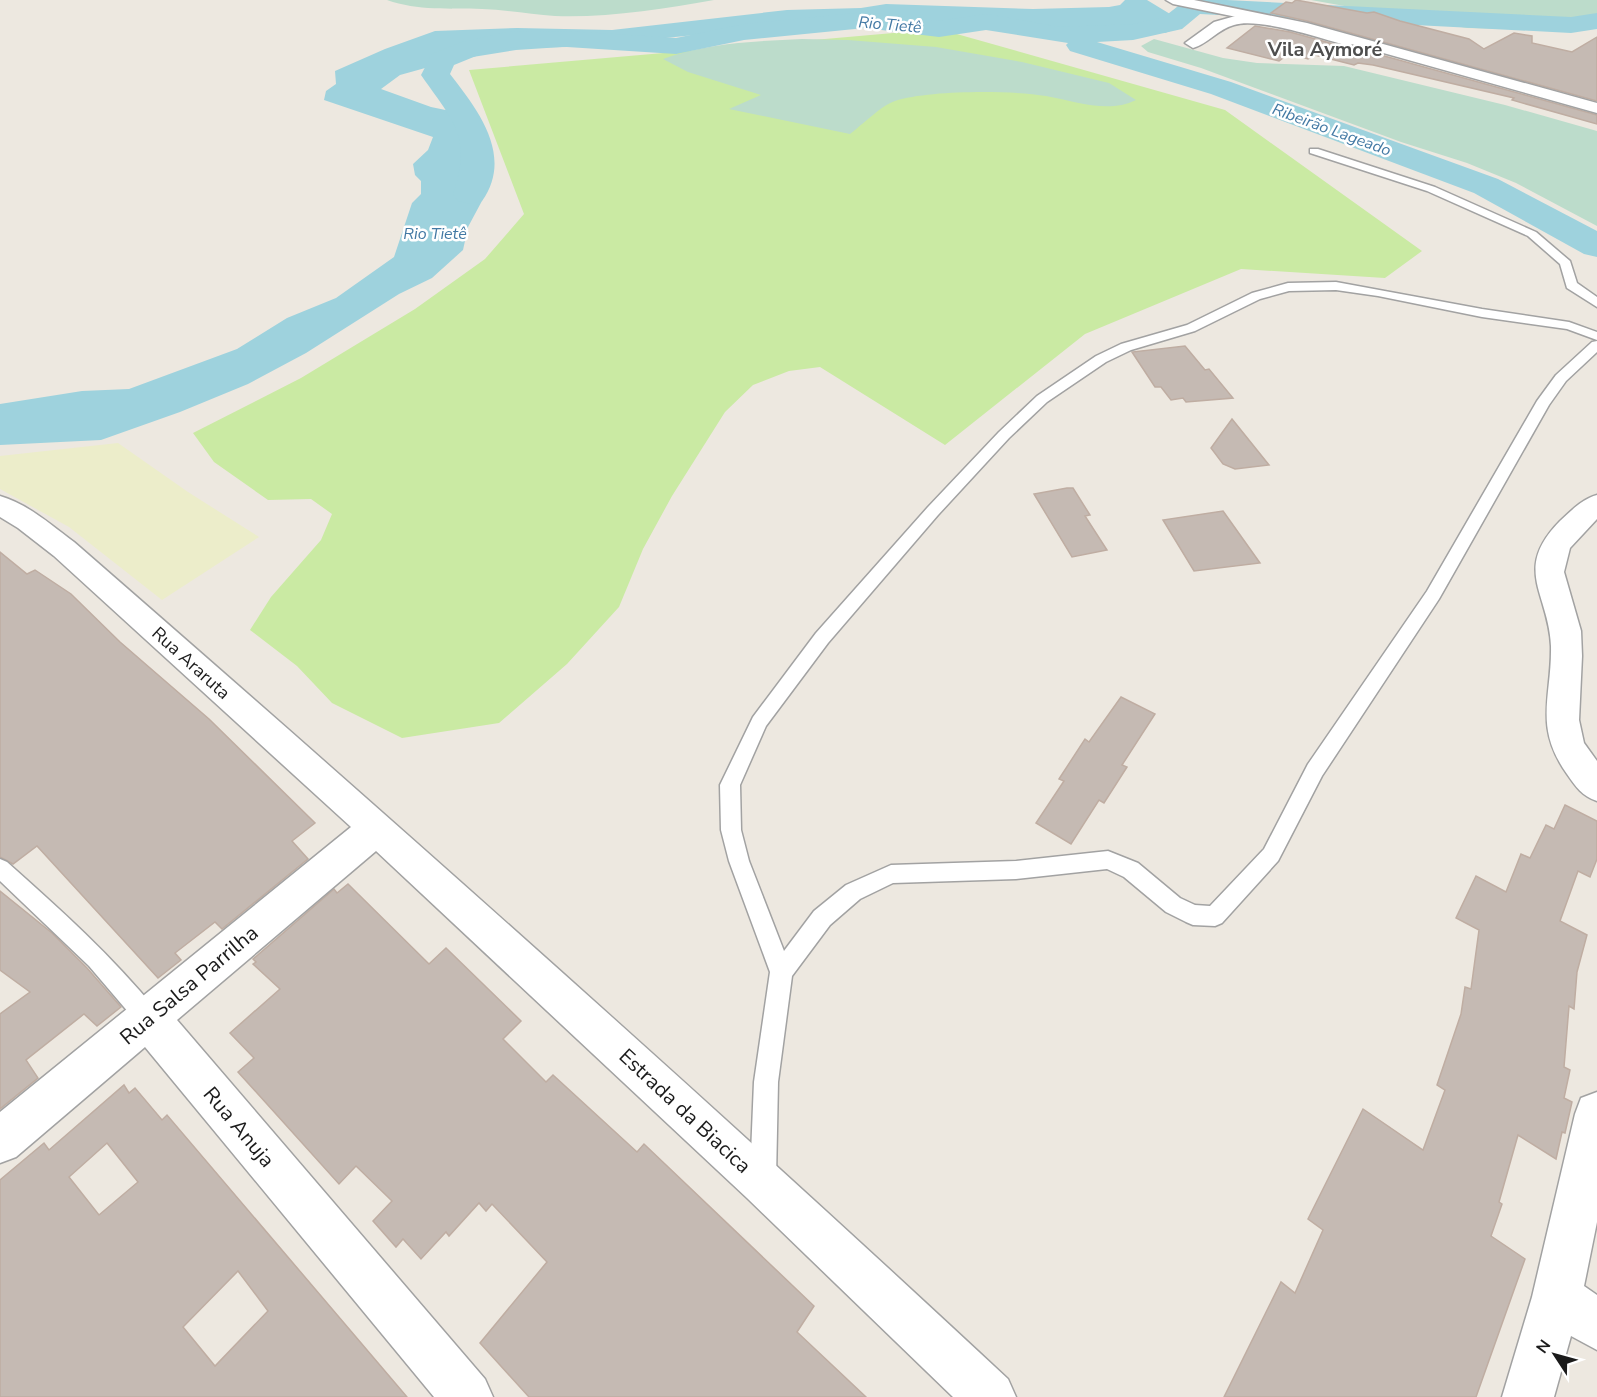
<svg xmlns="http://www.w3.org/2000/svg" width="1597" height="1397" font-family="'Nunito Sans',sans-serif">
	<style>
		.farmland { fill: #ecedca }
		.grass { fill: #caeaa3 }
		.wetland { fill: #bcdccb }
		.water { fill: #9ed2dd }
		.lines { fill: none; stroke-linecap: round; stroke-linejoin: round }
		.river { fill: #9ed2dd; fill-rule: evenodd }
		.building { fill: #c5bab3; stroke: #bfada2; stroke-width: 1.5; fill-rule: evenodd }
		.service-casing { stroke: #a2a2a2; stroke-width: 3 }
		.minor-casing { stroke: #a2a2a2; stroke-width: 3 }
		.tertiary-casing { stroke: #a2a2a2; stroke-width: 3 }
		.service { fill: #fff; fill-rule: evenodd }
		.minor { fill: #fff; fill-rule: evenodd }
		.tertiary { fill: #fff; fill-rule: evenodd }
		.labels { text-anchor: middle; stroke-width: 5; stroke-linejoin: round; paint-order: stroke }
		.far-water-label { font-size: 16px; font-style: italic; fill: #4379a4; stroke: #fff }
		.street-label { font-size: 18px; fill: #1b1b1b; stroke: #fff }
		.far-district-label { font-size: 20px; font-weight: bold; fill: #4e4e4e; stroke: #fff }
		.near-street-label { font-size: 21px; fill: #1b1b1b; stroke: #fff }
	</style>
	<rect width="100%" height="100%" fill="#ede8e0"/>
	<path class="farmland" d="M118,443L188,492L259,537L162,600L69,527L0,489V456Z"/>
	<path class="grass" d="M939,29L1225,110L1422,251L1385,278L1241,269L1085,334L945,445L820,367L789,371L753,385L725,412L672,496L643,549L619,607L567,664L499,723L402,738L332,703L297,666L250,630L271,597L321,540L332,514L311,499L268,500L214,462L193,433L301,378L415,309L485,259L524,214L469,70Z"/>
	<g class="wetland">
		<path d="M387,0H714C664,9 605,18 555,16C531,14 506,10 482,9C450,8 418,11 387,0Z"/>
		<path d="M1311,0H1597V25L1555,30L1467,28Z"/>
		<path d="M802,39L848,40L936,47L1022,62L1109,83L1136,100C1108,114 1075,101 1046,96C1011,90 928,90 895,101C882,105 862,125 850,134L729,109L761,95L688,72L663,59C706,43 756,41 802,39Z"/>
		<path d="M1154,39L1223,58L1257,63L1344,66L1505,105L1597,131V226L1516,183L1467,163L1401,142L1201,68L1148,52L1141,46Z"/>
	</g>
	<path class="water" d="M1125,0H1147L1180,20L1178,28L1165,33L1154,27H1136L1105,30L1074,39L1046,38L986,28L939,29L898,21L837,20L608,44L516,50L454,60L400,75L381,89L431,107L460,113L479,127L483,152V199L468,227L463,250L432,278L399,294L306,353L248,384L180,412L101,440L0,445V404L82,391L129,389L237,349L287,318L336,298L394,257L412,203L421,194V181L415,175L413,164L428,150L433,137L324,100L326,91L336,84L335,71L385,49L435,31L517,28L612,30L787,10L861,8L886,4L1033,9L1109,7L1120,5Z"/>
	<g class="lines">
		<path class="river" d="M1182,0H1227L1571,17L1597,13V29L1571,33L1200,14L1182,29L1133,40L1097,42L1231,82L1498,179L1597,231V257L1584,254L1474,193L1211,94L1070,51L1066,45L1068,43L986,30L939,37L865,28L744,40L676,54L567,47L506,48L481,54L454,65L450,74C478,110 514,156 482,201L470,204L458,201L453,194C473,136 452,120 421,75L432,54L462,42L506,32L567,31L676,38L744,24L865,12L939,21L986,14L1060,27L1133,24L1164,17L1182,3Z"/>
	</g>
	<g class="building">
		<path d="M1296,0L1367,13L1374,12L1400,21L1469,39L1484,49L1514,33L1532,36V43L1572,52L1597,37V101L1307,21L1271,13L1286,2L1292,3Z"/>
		<path d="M1255,26L1290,32L1348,48L1352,47L1597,115V124L1512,100L1514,98L1373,65L1358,63L1354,65L1315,55L1308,59L1290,53L1279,61L1227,48Z"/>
		<path d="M1185,346L1205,370L1209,369L1233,398L1186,402L1183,398L1171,400L1161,387H1155L1132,352Z"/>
		<path d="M1232,419L1269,465L1235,469L1223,464L1211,448Z"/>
		<path d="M1067,488H1073L1090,515L1085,516L1107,550L1072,557L1034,494Z"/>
		<path d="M1223,511L1260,563L1194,571L1163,520Z"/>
		<path d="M0,552L27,574L35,570L71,594L120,642L209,719L315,823L292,841L308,859L222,929L215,922L175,953L181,960L158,978L37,846L13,864L0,857Z"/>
		<path d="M1121,697L1155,714L1122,765L1127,767L1104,803L1099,800L1071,844L1036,823L1064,781L1059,779L1085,739L1089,742Z"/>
		<path d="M1565,805L1597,821V859L1590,877L1578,871L1560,921L1587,935L1577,972L1574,1009L1569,1006L1564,1067L1570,1070L1564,1098L1572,1102L1565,1133L1562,1132L1556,1159L1518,1135L1499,1202L1502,1204L1491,1236L1525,1259L1476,1397H1224L1281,1282L1295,1293L1323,1230L1308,1219L1363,1109L1423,1150L1445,1090L1437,1085L1461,1014L1465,987L1471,989L1479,930L1456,918L1476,876L1506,892L1521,854L1530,858L1546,825L1554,829Z"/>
		<path d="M348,884L429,964L446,948L521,1021L503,1039L546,1082L553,1075L637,1152L644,1144L814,1306L797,1332L866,1397H529L480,1343L547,1262L492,1204L486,1211L479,1203L449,1236L446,1232L421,1259L403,1239L396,1247L373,1221L392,1201L356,1166L339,1184L238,1072L254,1058L230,1033L280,989L253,964L256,962L253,959L334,889L337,893Z"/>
		<path d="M0,891L52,933L87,968L121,1007L97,1026L84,1014L26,1060L38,1078L0,1109V1014L30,992L0,970Z"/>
		<path d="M124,1085L129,1093L135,1088L162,1120L167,1115L407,1397H0V1180L44,1143L49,1150ZM107,1143L138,1182L99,1215L69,1177ZM238,1271L268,1311L215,1366L183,1327Z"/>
	</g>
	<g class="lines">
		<defs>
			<g id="service">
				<path d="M1310,149H1318L1435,187L1536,232L1570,261L1577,283L1597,297V307L1567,288L1560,264L1528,236L1427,191L1310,153Z"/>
				<path d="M1336,282L1482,309L1569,322L1597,332V340L1567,329L1482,317L1378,296L1336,290L1289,291L1260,299L1195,331L1131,350L1106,362L1047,402L1009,438L938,515L828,643L766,726L740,785L741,830L749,861L784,951L814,911L846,885L891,865L1016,861L1108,851L1138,863L1180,898L1195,905L1210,906L1264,849L1308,764L1427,591L1537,401L1556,375L1592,342L1597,341V352L1566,381L1549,405L1439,599L1322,776L1278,861L1222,923L1215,926L1193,925L1186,922L1166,912L1124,877L1107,869L1016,879L893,883L860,899L830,925L792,976L778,1082L776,1178L772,1187L763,1191L754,1187L750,1178L754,1082L770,972L729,861L721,830L720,785L753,717L816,633L928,507L999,432L1037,396L1096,356L1121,344L1187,325L1252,293L1288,283Z"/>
				<path d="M0,859L7,862C60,909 112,956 157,1011L160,1019L157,1027L149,1030L141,1027L89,966L0,881Z"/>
			</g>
			<g id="minor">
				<path d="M1239,15L1270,18L1354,38L1357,41L1349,46C1322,39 1259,17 1234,25C1218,29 1208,44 1193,48L1185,43L1214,22Z"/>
				<path d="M1597,495V519L1570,548L1564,572L1581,631L1582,656L1579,720L1584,743L1597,761V801C1582,796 1576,787 1567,774C1533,726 1552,697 1551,646C1549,593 1512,570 1560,521C1571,511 1582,499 1597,495Z"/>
				<path d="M0,496C28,504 51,525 74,542C390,817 702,1094 1008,1379L1016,1397H953L747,1198L376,851L177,1020L485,1379L493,1397H434L145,1047L16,1157L0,1163V1112L351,827L54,556L18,528L0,517Z"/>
				<path d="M1597,1092V1222L1584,1286L1597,1295V1350L1571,1336L1554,1397H1502L1532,1297L1575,1114L1581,1098Z"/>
			</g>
			<path id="tertiary" d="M1166,0H1194L1307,23L1597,103V113L1305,31L1173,4Z"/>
		</defs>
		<use href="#service" class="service-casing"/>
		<use href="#minor" class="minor-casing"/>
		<use href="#tertiary" class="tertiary-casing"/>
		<use href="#service" class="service"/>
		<use href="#minor" class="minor"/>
		<use href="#tertiary" class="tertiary"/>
	</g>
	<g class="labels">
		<g class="far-water-label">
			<text transform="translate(890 24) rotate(5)" y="6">Rio Tietê</text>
			<text transform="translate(1332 129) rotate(20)" y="6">Ribeirão Lageado</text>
			<text x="435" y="239">Rio Tietê</text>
		</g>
		<g class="street-label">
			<text transform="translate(191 663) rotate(42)" y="6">Rua Araruta</text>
		</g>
		<g class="far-district-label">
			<text x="1325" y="56">Vila Aymoré</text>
		</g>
		<g class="near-street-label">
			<text transform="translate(189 985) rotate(-40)" y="7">Rua Salsa Parrilha</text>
			<text transform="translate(685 1111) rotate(43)" y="7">Estrada da Biacica</text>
			<text transform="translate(239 1127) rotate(50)" y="7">Rua Anuja</text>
		</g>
	</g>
	<g transform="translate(1555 1355) rotate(306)" stroke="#ffffff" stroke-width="4.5" paint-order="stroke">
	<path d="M0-4.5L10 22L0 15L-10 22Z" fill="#1b1b1b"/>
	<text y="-9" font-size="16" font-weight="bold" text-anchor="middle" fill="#1b1b1b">N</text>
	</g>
</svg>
